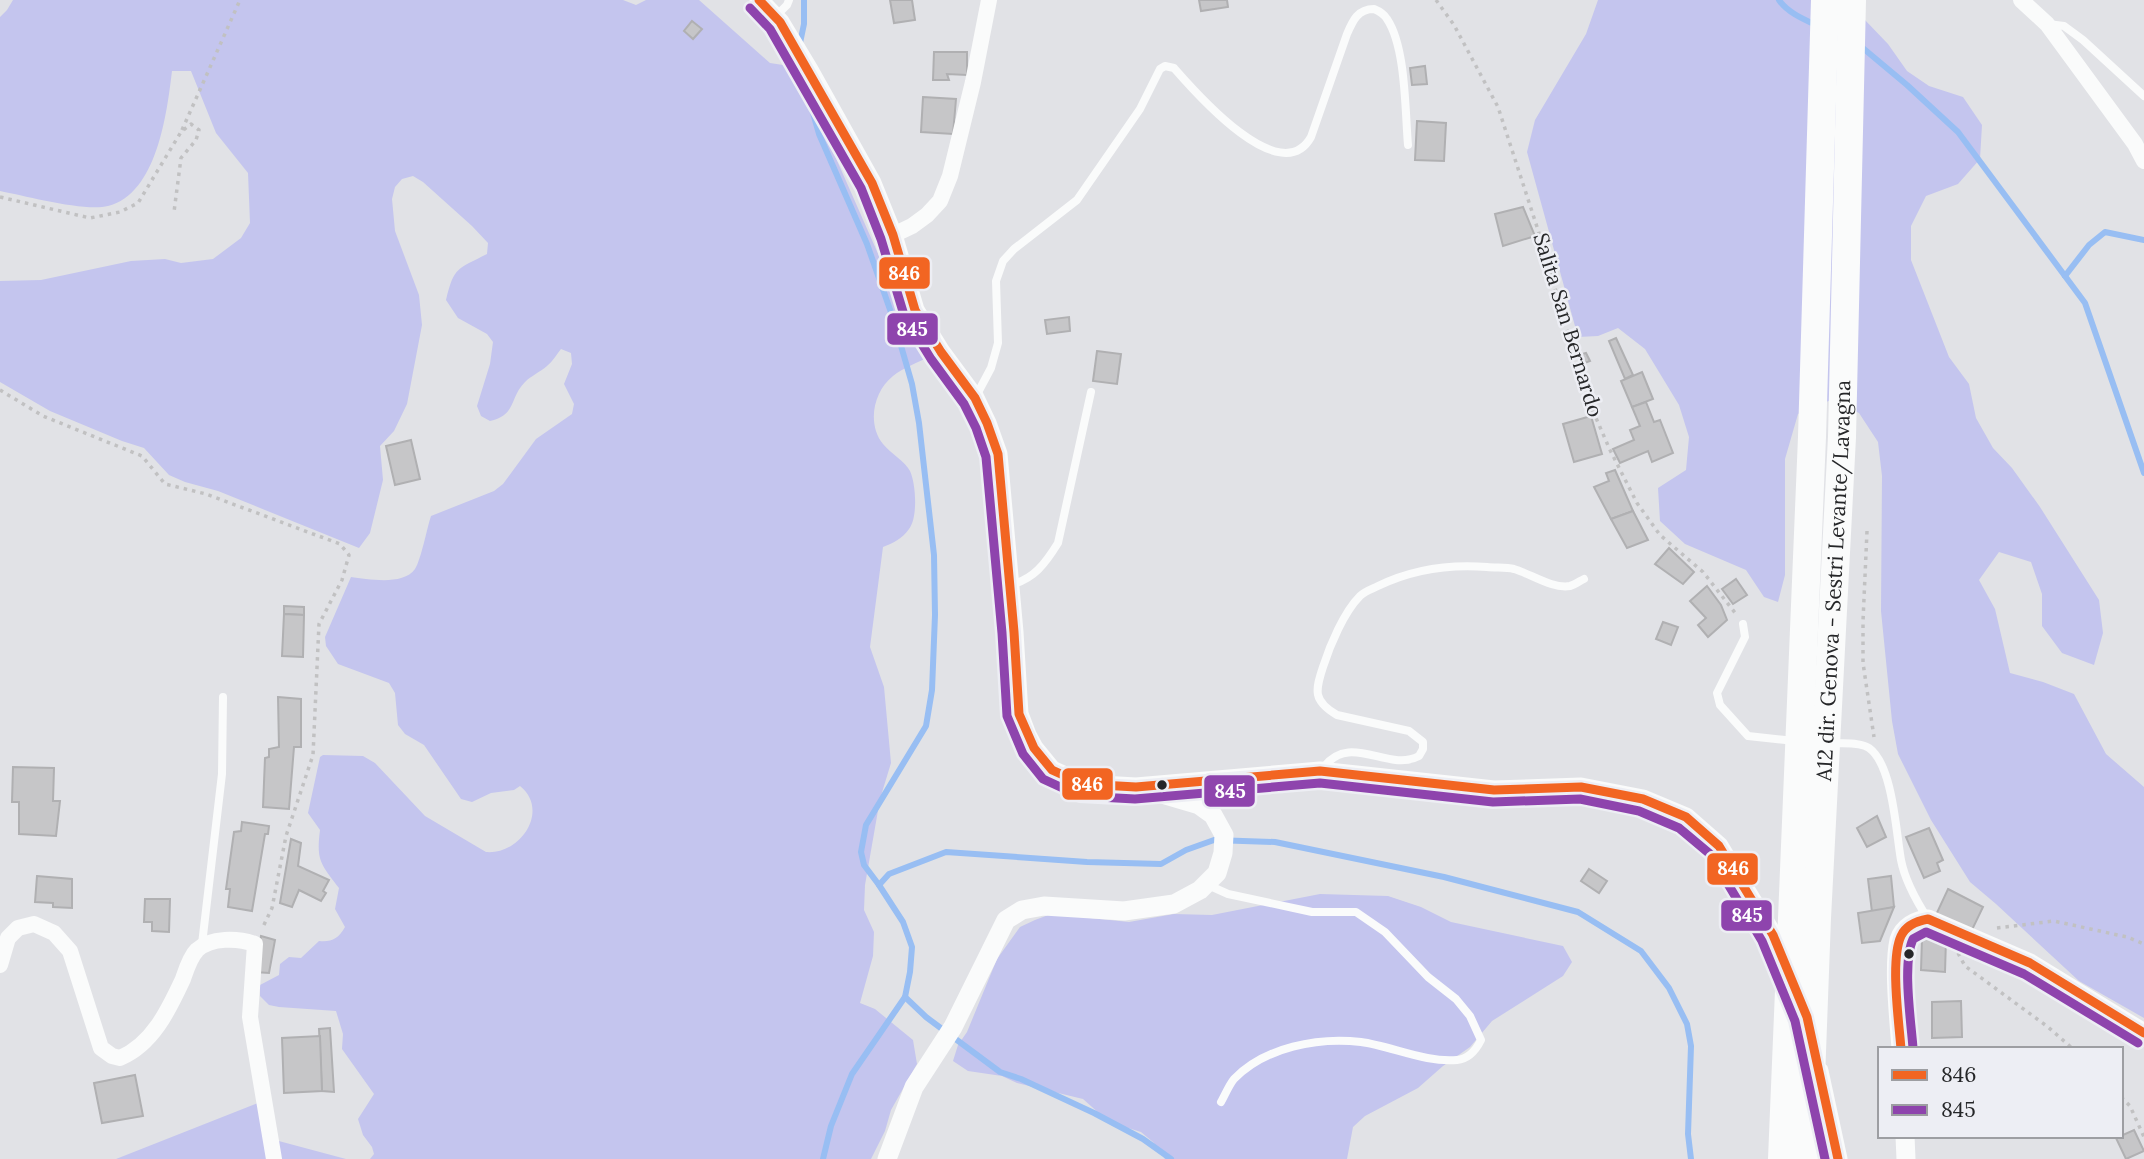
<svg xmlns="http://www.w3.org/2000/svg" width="2144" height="1159" font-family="Lora,serif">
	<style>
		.green { fill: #c4c5ee }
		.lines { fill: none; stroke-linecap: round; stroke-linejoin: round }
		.stream { stroke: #98bef3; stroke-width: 6 }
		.building { fill: #c6c6c8; stroke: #b0b0b2; stroke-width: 2 }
		.path { stroke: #c1c1c2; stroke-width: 3.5; stroke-dasharray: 3.5 5; stroke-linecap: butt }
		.service { stroke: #fafbfb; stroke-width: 8 }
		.minor { stroke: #fafbfb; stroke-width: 16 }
		.tertiary { stroke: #fafbfb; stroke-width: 19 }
		.motorway { stroke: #fafbfb; stroke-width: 28 }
		.bus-1-casing { stroke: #edeef4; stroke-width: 14 }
		.bus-2-casing { stroke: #edeef4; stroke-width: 14 }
		.bus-1 { stroke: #f26522; stroke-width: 9 }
		.bus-2 { stroke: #8e44ad; stroke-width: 9 }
		.bus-dot { fill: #252628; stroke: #edeef4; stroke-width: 2.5 }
		.labels { text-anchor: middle; stroke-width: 5; stroke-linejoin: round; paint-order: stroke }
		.street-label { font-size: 21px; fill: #252628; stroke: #edeef4 }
		.line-badge { stroke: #edeef4; stroke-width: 2.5 }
		.badge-label { font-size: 19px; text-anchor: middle; font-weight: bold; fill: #fff }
	</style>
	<rect width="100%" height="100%" fill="#e1e2e6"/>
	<g class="green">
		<path d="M13,0H623L636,5L646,0H699L770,63L783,65L802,81L894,290L931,356C919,362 903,368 893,376C873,392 867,424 883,444C891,454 905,461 910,471C916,484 918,518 909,529C902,539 893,543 883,547L870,647L884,687L891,763L880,799L865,885L864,910L874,932L873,956L860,1003L875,1009L913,1040L917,1064L891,1110L885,1131L871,1159H370L374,1154L372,1147L363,1135L358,1119L374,1094L342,1049L343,1034L336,1011L279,1007L269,1005L260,996V985L279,975L280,964L289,957L301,958L319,941C332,942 338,939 345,927L335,909L339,888C321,864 316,861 320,830L308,813L320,757L323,755L363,756L375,763L425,816L486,852C521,855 550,810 520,786L514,790L491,793L472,802L461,799L424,745L405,734L398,725L395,693L389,683L338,664L326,646L325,637L351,577C368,579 403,586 415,569C421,560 427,528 431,516L494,491L503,484L536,439L572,414L574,404L564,384L572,364L571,353L561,349C557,354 553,361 547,366C540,372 531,376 525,382C509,398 517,415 490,421L481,416L477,406L490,364L493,342L487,334L458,318L446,300C454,266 458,269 487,254L488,243L472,226L423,182L413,176L402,179L395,187L392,199L395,231L419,295L422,325L407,404L394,431L380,446L383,480L370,533L359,548L218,491L185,482L169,475L144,448L122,441L50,411L0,382V281L41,280L131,261L165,259L181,263L213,259L241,238L250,223L248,173L216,133L191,71H172C167,113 157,194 108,206C85,212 26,196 0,191V17L7,10Z"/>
		<path d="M1598,0H1815L1864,19L1888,44L1907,71L1929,86L1963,97L1982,125L1980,159L1958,184L1926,196L1911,226V260L1949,357L1969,384L1976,418L1993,448L2012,468L2040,507L2099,600L2103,633L2094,665L2062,653L2042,626V594L2031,562L1999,552L1979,580L1995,609L2010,673L2043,682L2074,694L2106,754L2144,787V1018L2079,981L1996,904L1970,882L1931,820L1898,754L1892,721L1881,611L1882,476L1878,442L1859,413L1831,400L1798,414L1785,459V575L1778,602L1764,597L1746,570L1685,544L1660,521L1658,488L1686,470L1689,437L1679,405L1645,349L1618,328L1598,336L1578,337L1527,152L1535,120L1586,34Z"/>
		<path d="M1320,894L1388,896L1421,907L1451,922L1563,946L1572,962L1563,976L1492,1021L1470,1047L1443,1066L1418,1088L1365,1116L1353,1127L1347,1159H1165L1153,1142L1141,1132L1109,1122L1083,1099L1017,1083L1002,1076L968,1071L953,1061L958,1045L967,1032L997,959L1020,927L1035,920L1051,914L1129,922L1174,914L1212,915Z"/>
		<path d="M258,1103L275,1140L346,1159H116Z"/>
	</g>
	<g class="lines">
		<g class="stream">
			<path d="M1779,0C1787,12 1803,19 1816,25"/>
			<path d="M800,43L804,24V0"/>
			<path d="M1858,44L1907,85L1958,132L2085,303L2144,473"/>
			<path d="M801,71L819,134L867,244L893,318L912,384L919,423L934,555L935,615L932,690L926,726L866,825L861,852L864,865L879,885L903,922L912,947L910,972L905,997L852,1074L831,1126L823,1159"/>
			<path d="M2065,276L2089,245L2105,232L2144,240"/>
			<path d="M879,885L889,874L946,852L1087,862L1161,864L1186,850L1214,840L1275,842L1444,877L1578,912L1641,951L1669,988L1687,1024L1691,1046L1688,1134L1691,1159"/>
			<path d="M905,997L926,1017L1000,1072L1021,1079L1094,1113L1143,1139L1171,1159"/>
		</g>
	</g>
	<g class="building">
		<path d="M890,0H912L915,20L894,23Z"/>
		<path d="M1199,0H1227L1228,7L1201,11Z"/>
		<path d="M692,21L702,29L693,39L684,31Z"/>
		<path d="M934,52H967V75L947,74L949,80H933Z"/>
		<path d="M1425,66L1427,84L1412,85L1410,68Z"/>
		<path d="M923,97L956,99L953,134L921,132Z"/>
		<path d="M1417,121L1446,123L1444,161L1415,160Z"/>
		<path d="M1523,207L1535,236L1503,246L1495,214Z"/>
		<path d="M1069,317L1070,331L1047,334L1045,320Z"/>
		<path d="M1616,338L1633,375L1625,379L1609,341Z"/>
		<path d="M1097,351L1121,354L1117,384L1093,381Z"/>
		<path d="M1586,353L1590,361L1582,364L1579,355Z"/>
		<path d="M1642,372L1653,399L1632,407L1621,381Z"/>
		<path d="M1646,402L1654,422L1660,420L1673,453L1652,462L1648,451L1620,463L1613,449L1634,440L1630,430L1640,426L1632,407Z"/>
		<path d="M1591,416L1602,454L1574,462L1563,424Z"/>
		<path d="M411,440L420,479L395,485L386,446Z"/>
		<path d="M1615,470L1633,511L1611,519L1594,487L1609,481L1606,473Z"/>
		<path d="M1633,511L1648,540L1627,548L1611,519Z"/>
		<path d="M1669,548L1694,572L1683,584L1655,564Z"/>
		<path d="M1736,579L1747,595L1733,604L1722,589Z"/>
		<path d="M1707,586L1721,605L1727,620L1708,637L1698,625L1706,618L1690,601Z"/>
		<path d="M284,606L304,607V615L284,614Z"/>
		<path d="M284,614L304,615L303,657L282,656Z"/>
		<path d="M1663,622L1678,627L1671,645L1656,639Z"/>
		<path d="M278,697L301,699V747H294L289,809L263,807L265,758L269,757V749L279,747Z"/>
		<path d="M13,767L54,768L53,801H60L56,836L19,834V802H12Z"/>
		<path d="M1877,816L1886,837L1867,847L1857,828Z"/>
		<path d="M242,822L269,826L268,834H265L252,911L228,907L230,889H226L234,832L241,831Z"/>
		<path d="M1929,828L1943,860L1937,863L1940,871L1924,878L1906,837Z"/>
		<path d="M291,839L301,843L298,866L329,880L323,891L326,893L321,901L299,890L292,907L280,903Z"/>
		<path d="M1589,869L1607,881L1599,893L1581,881Z"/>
		<path d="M37,876L72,879V908L53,907V903L35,902Z"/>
		<path d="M1891,876L1894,907L1872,912L1868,879Z"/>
		<path d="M1948,889L1983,907L1970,934L1935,917Z"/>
		<path d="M145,899H170L169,932L152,931V922H144Z"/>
		<path d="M1894,907L1880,941L1862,943L1858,913Z"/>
		<path d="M261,936L275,940L269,973L255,972Z"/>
		<path d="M1922,939H1946L1945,972L1921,970Z"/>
		<path d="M1961,1001L1962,1037L1932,1038V1002Z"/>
		<path d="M330,1028L334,1092L322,1091L319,1029Z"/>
		<path d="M320,1036L322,1091L284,1093L282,1038Z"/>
		<path d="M135,1075L143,1116L102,1123L94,1083Z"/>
		<path d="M2134,1130L2144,1151L2126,1159L2116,1138Z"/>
	</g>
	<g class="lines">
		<g class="path">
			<path d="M1436,0L1454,25L1498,107L1539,233L1586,395L1610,450L1637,503L1660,535L1703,572L1736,614"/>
			<path d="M182,130L240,0"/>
			<path d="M0,197L90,218L120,212L138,203L181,132L191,124L199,130L196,140L181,158L174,212"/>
			<path d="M0,390L43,416L142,456L165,484L206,494L340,544L349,555L342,580L319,624L313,755L286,836L272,908L262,929"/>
			<path d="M1867,531L1863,621V663L1874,737"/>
			<path d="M1997,928L2054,921L2127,937L2144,944"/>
			<path d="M1958,953L1965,966L2048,1027L2073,1049"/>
			<path d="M2121,1097L2130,1106L2144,1137"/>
		</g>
		<g class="service">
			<path d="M775,17L787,5L789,0"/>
			<path d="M2048,24L2064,26L2083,40L2144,96"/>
			<path d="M975,398L991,368L998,343L996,281L1003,261L1014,249L1077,200L1140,109L1160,69L1165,66L1174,68C1195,92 1281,191 1311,137L1347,34C1353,20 1358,9 1374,9C1379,11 1384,14 1387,19C1406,47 1405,111 1408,145"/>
			<path d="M1010,585C1034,579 1045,564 1058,543L1091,392"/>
			<path d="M1743,624L1745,637L1717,693L1720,705L1748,736L1795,741"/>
			<path d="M1833,743C1844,744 1860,742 1869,748C1893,765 1896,833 1901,860C1905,881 1917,902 1928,919"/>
			<path d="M1323,768C1350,731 1388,773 1419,756L1423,749V742L1409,731L1337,715C1313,701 1315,691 1323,667C1330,645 1344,612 1360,596C1365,591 1372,589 1378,586C1413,569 1449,564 1487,567C1496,568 1506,567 1514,569C1531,574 1552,589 1570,586C1574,585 1580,581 1584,579"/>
			<path d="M1208,885L1228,894L1312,912H1356L1385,932L1428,977L1456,999L1470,1016L1481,1040C1476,1050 1468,1059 1457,1060C1426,1063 1391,1046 1361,1042C1318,1037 1265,1047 1234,1079C1229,1085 1225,1095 1221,1102"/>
			<path d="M202,944L222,774L223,697"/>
		</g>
		<g class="minor">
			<path d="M2021,0L2047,24L2135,144L2144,161"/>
			<path d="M893,235L912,226L927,215L940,201L950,176L973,82L989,0"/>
			<path d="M0,965L8,938L18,928L34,924L54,933L70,951L101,1048L112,1056L120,1058C153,1044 169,1009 183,979C186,970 190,957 197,950C211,937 238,938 255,944L250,1017L274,1159"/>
		</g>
		<g class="tertiary">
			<path d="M759,0L780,22L809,70L872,183L893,235L915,310L941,352L975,398L987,423L998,454L1014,632L1019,714L1027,735L1034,748L1052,770L1083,784L1136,787L1320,771L1494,790L1581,787L1643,799L1686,817L1719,846L1773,935L1787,969"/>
			<path d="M1901,1049C1899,1019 1893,967 1899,940C1903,927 1916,920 1928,919L2030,963L2144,1033"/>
			<path d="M1819,1071L1838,1159"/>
			<path d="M1905,1136L1906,1159"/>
			<path d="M887,1159L914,1087L953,1027L1006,920L1022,910L1044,906L1124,911L1174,904L1200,890L1217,873L1223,853L1224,835L1213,815L1199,805L1148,790"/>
		</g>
		<g class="motorway">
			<path d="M1782,1159L1812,437L1825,0"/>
			<path id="s1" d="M1808,1159L1817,918L1842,437L1852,0"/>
		</g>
		<defs>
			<g id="bus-1">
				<path d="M759,0L780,22L872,183L893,235L915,310L941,352L975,398L987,423L998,454L1014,632L1019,714L1034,748L1052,770L1083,784L1136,787L1320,771L1494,790L1581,787L1643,799L1686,817L1719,846L1773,935L1807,1017L1838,1159"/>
				<path d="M1901,1049C1899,1022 1890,960 1901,936C1906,925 1917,921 1928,919L2030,963L2144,1033"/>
			</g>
			<g id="bus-2">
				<path d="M750,8L770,29L861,188L881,239L904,315L931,359L964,404L976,428L986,457L1002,633L1007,716L1023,754L1043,779L1080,796L1135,799L1320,783L1493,802L1580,799L1639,811L1679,828L1710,854L1762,941L1795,1021L1825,1159"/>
				<path d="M1913,1048C1911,1021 1902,963 1913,939L1926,932L2024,974L2138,1043"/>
			</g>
		</defs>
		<use href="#bus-1" class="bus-1-casing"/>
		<use href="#bus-2" class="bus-2-casing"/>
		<use href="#bus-1" class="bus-1"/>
		<use href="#bus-2" class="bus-2"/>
	</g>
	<g class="bus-dot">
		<circle cx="1162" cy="785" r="6"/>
		<circle cx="1909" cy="954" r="6"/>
	</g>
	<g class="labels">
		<g class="street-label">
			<text transform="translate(1568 325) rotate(73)" y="7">Salita San Bernardo</text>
			<text dy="7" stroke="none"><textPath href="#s1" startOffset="579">A12 dir. Genova - Sestri Levante/Lavagna</textPath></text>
		</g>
	</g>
	<g class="line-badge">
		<rect x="878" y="256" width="53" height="34" rx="7" fill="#f26522"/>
		<rect x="886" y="312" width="53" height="34" rx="7" fill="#8e44ad"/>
		<rect x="1061" y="767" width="53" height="34" rx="7" fill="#f26522"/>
		<rect x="1203" y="774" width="53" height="34" rx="7" fill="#8e44ad"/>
		<rect x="1706" y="852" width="53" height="34" rx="7" fill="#f26522"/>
		<rect x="1720" y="899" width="53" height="33" rx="7" fill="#8e44ad"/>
	</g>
	<g class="badge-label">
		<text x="904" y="280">846</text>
		<text x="912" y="336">845</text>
		<text x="1087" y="791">846</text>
		<text x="1230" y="798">845</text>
		<text x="1733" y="875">846</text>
		<text x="1747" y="922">845</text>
	</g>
	<rect x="1878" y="1047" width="245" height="91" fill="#edeef4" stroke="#9d9ea2" stroke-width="2"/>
	<rect x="1892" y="1070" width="35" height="10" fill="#f26522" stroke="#9d9ea2" stroke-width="2"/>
	<text x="1941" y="1082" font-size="21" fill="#252628">846</text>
	<rect x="1892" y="1105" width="35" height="10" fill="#8e44ad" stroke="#9d9ea2" stroke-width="2"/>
	<text x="1941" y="1117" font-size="21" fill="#252628">845</text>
</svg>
